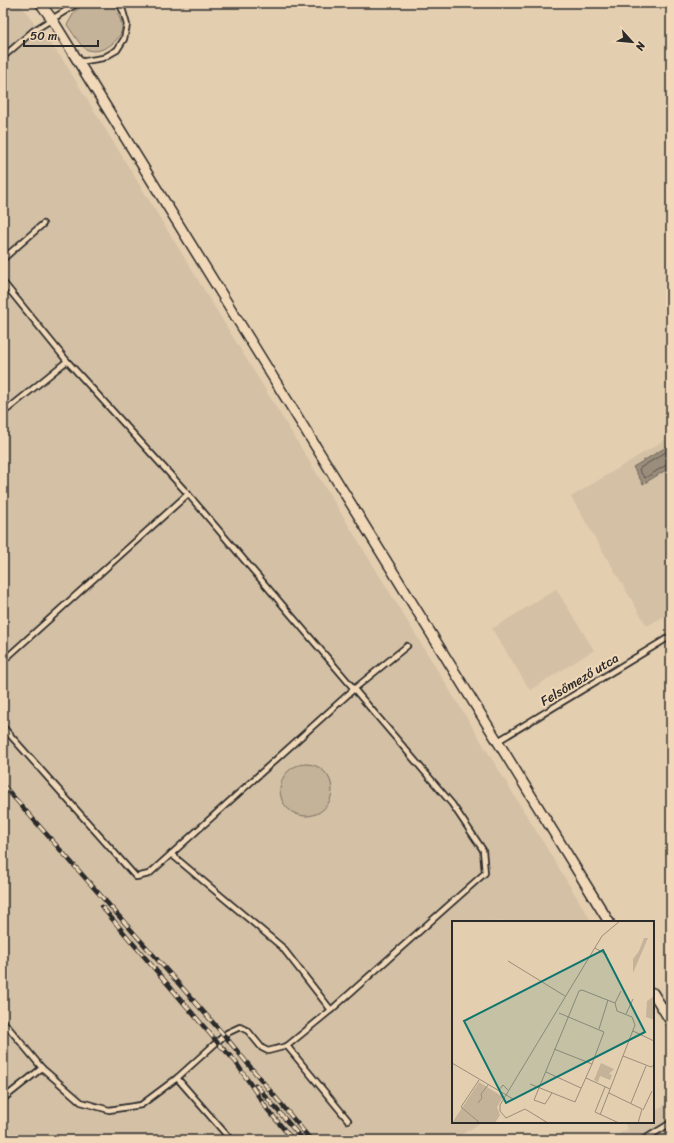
<svg xmlns="http://www.w3.org/2000/svg" width="674" height="1143" font-family="Sriracha,sans-serif">
	<style>
		.built { fill: #d4c0a5 }
		.green { fill: #c5b399; stroke: #786f62 }
		.water { fill: #9a8d7b; stroke: #6e665b }
		.lines { fill: none; stroke-linecap: round; stroke-linejoin: round }
		.shore { stroke: #57524b; stroke-width: 1 }
		.lane-casing { stroke: #2b2b2b; stroke-width: 8 }
		.street-casing { stroke: #2b2b2b; stroke-width: 12 }
		.lane { stroke: #f0d8b8; stroke-width: 4.5 }
		.street { stroke: #f0d8b8; stroke-width: 9 }
		.rail-casing { stroke: #2b2b2b; stroke-width: 4.5 }
		.rail { stroke: #f0d8b8; stroke-width: 3; stroke-dasharray: 9; stroke-linecap: butt }
		.labels { text-anchor: middle; stroke-width: 4; stroke-linejoin: round; paint-order: stroke }
		.street-label { font-size: 13px; fill: #2b2b2b; stroke: #f0d8b8 }
		.inset-road { fill: none; stroke: #9a8d7b; stroke-width: 1 }
		.view { fill: #0f766e; fill-opacity: 0.15; stroke: #0f766e; stroke-width: 2 }
		.inset-edge { fill: none; stroke: #2b2b2b; stroke-width: 2 }
	</style>
	<rect width="100%" height="100%" fill="#e4ceb0"/>
	<filter id="ink" filterUnits="userSpaceOnUse"><feTurbulence type="fractalNoise" baseFrequency=".025" numOctaves="2"/><feDisplacementMap in="SourceGraphic" scale="8" xChannelSelector="R" yChannelSelector="G"/><feConvolveMatrix kernelMatrix="1 2 1 2 8 2 1 2 1" color-interpolation-filters="sRGB"/></filter>
	<g filter="url(#ink)">
		<g class="built">
			<path d="M9,3H19L63,60L592,922H453V1122H482L453,1140H3V8Z"/>
			<path d="M671,436V612L647,626L571,497Z"/>
			<path d="M556,589L594,650L530,690L492,629Z"/>
			<path d="M671,1101V1140H610L628,1129L623,1122H653V1110L654,1112Z"/>
		</g>
		<g class="green">
			<path d="M87,3H111C116,8 122,21 122,28C121,42 99,56 86,49C80,46 72,31 67,25L75,11Z"/>
			<circle cx="306" cy="790" r="26"/>
		</g>
		<path class="water" d="M668,446L671,451V467L643,484L633,467Z"/>
		<g class="lines">
			<path class="shore" d="M671,453L666,452L640,468L639,470L644,477L645,478L668,464H671"/>
			<defs>
				<g id="lane">
					<path d="M3,57L33,31L78,3"/>
					<path d="M79,62L103,58L117,50L124,39L127,25L123,11L119,3"/>
					<path d="M3,259L43,224"/>
					<path d="M3,282L67,361L188,494L452,804L483,850L485,873L331,1010L287,1046L268,1051L262,1048L248,1031L240,1027L227,1033L177,1078L141,1105L109,1110L81,1102L42,1068L3,1021"/>
					<path d="M3,413L67,361"/>
					<path d="M3,661L188,494"/>
					<path d="M3,727L136,877L149,874L354,689L407,646"/>
					<path d="M498,741L671,636"/>
					<path d="M171,854L282,947L331,1010"/>
					<path d="M287,1046L348,1120"/>
					<path d="M177,1078L231,1140"/>
					<path d="M3,1099L42,1068"/>
					<path d="M643,1140L671,1123"/>
				</g>
				<g id="street">
					<path d="M40,3L52,19L609,922"/>
					<path d="M653,993L671,1022"/>
				</g>
			</defs>
			<use href="#lane" class="lane-casing"/>
			<use href="#street" class="street-casing"/>
			<use href="#lane" class="lane"/>
			<use href="#street" class="street"/>
			<defs>
				<g id="rail">
					<path d="M3,785L224,1035L311,1140"/>
					<path d="M102,907L217,1042L235,1061L267,1109L293,1140"/>
					<path d="M256,1085L303,1140"/>
				</g>
			</defs>
			<use href="#rail" class="rail-casing"/>
			<use href="#rail" class="rail"/>
		</g>
	</g>
	<g class="labels">
		<g class="street-label">
			<text transform="translate(579 679) rotate(-31)" y="5">Felsőmező utca</text>
		</g>
	</g>
	<g transform="translate(452 921)">
		<rect width="202" height="202" fill="#e4ceb0"/>
		<path d="M192,17H196L181,52V38L187,30ZM202,75V99L194,96L195,80ZM149,142L162,148L157,153L160,154L158,159L148,155L146,161L142,159ZM27,161L51,176L45,186L48,194L43,202H0Z" fill="#c5b399"/>
		<path class="inset-road" d="M143,27L155,34M56,40L113,75M163,82L169,70M174,93L181,78M147,108L156,79M181,110L202,120M102,128L140,143M171,135L199,146L202,144M0,142L61,178M94,151L129,167M134,157L158,168M27,159L9,186L28,202M78,163L123,181L140,143L152,111L107,92M153,166L143,191L167,202M46,170L51,164L56,169M100,172L93,183L82,179L127,70L130,69L163,82L165,90L180,96L183,104L148,194M157,172L190,188L186,202M26,182L30,177L29,173L36,164M179,182L194,145M191,189L200,170M96,202L73,188L54,197L48,190V184L150,15L168,0"/>
		<path class="view" d="M151,29L193,111L54,182L12,100Z"/>
		<rect width="202" height="202" class="inset-edge"/>
	</g>
	<rect width="674" height="1143" fill="none" stroke="#f0d8b8" stroke-width="16"/>
	<rect x="8" y="8" width="658" height="1127" fill="none" stroke="#2b2b2b" stroke-width="1.5" filter="url(#ink)"/>
	<g transform="translate(632 42) rotate(117)" stroke="#f0d8b8" stroke-width="3" paint-order="stroke">
	<path d="M0-3L7 15L0 10L-7 15Z" fill="#2b2b2b"/>
	<text y="-6" font-size="11" font-weight="bold" text-anchor="middle" fill="#2b2b2b">N</text>
	</g>
	<path d="M24 40v6h74v-6" fill="none" stroke="#2b2b2b" stroke-width="2"/>
	<text x="30" y="40" font-size="12" fill="#2b2b2b" stroke="#f0d8b8" stroke-width="3" paint-order="stroke">50 m</text>
</svg>
